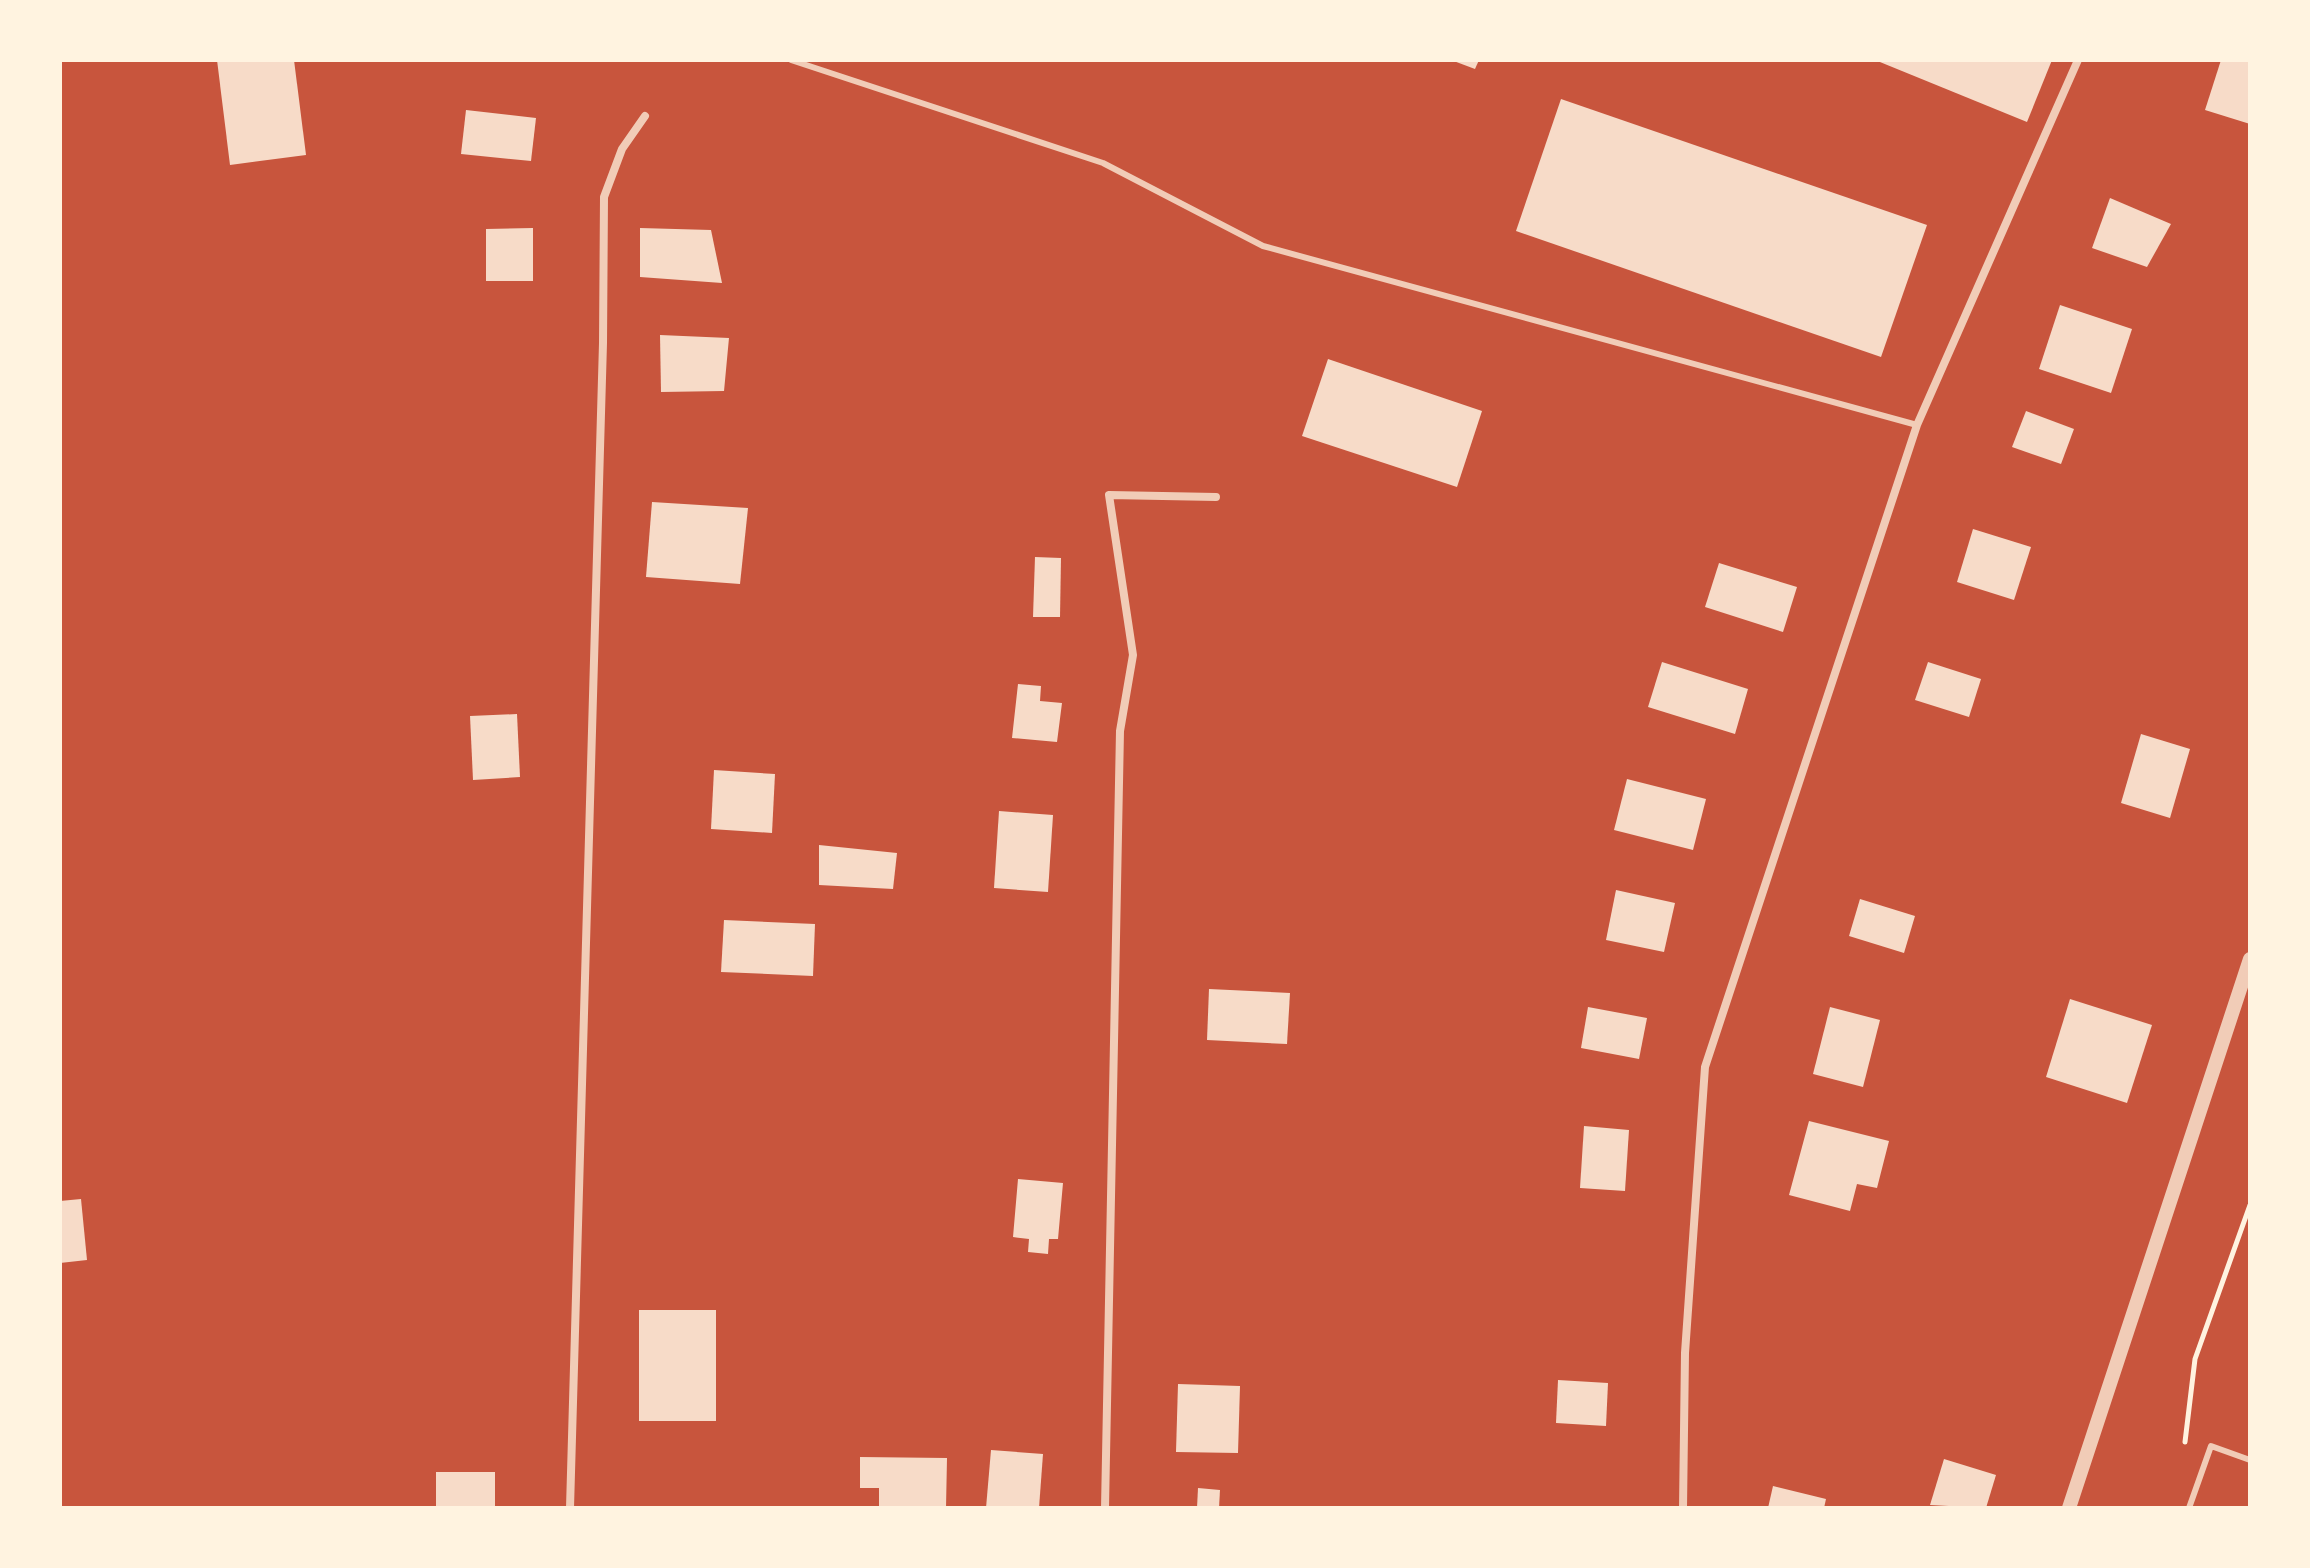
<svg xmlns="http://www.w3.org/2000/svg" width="2310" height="1568" font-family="Raleway,sans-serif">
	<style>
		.building { fill: #f7dbc8 }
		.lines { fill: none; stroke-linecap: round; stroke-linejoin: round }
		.path { stroke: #fff3e0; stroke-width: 5 }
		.service { stroke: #f1ccb7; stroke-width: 6 }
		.minor { stroke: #f1ccb7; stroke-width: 8 }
		.tertiary { stroke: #f1ccb7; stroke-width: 14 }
	</style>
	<rect width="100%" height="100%" fill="#c8553d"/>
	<g class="building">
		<path d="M217,60H294L306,155L230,165Z"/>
		<path d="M1451,60H1479L1475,69Z"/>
		<path d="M1875,60H2052L2027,122Z"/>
		<path d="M2221,60H2250V124L2205,110Z"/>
		<path d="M1561,99L1927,225L1881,357L1516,231Z"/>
		<path d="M466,110L536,118L531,161L461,154Z"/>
		<path d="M2110,198L2171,224L2147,267L2092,248Z"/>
		<path d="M533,228V281H486V229Z"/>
		<path d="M640,228L711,230L722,283L640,277Z"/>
		<path d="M2060,305L2132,329L2111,393L2039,369Z"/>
		<path d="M660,335L729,338L724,391L661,392Z"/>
		<path d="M1328,359L1482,411L1457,487L1302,436Z"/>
		<path d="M2026,411L2074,429L2061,464L2012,447Z"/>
		<path d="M652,502L748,508L740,584L646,577Z"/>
		<path d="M1973,529L2031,547L2014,600L1957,582Z"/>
		<path d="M1035,557L1061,558L1060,617H1033Z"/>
		<path d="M1719,563L1797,587L1783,632L1705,607Z"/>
		<path d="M1662,662L1748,689L1735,734L1648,707Z"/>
		<path d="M1928,662L1981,679L1969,717L1915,700Z"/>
		<path d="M1018,684L1041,686L1040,701L1062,703L1057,742L1012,738Z"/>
		<path d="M517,714L520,777L473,780L470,716Z"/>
		<path d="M2141,734L2190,749L2170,818L2121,803Z"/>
		<path d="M714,770L775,774L772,833L711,829Z"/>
		<path d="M1627,779L1706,799L1693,850L1614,830Z"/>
		<path d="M999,811L1053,815L1048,892L994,888Z"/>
		<path d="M819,845L897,853L893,889L819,885Z"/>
		<path d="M1616,890L1675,903L1664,952L1606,940Z"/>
		<path d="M1860,899L1915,916L1904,953L1849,936Z"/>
		<path d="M724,920L815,924L813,976L721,972Z"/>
		<path d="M1209,989L1290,993L1287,1044L1207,1040Z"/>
		<path d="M2070,999L2152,1025L2127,1103L2046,1077Z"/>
		<path d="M1588,1007L1647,1018L1639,1059L1581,1048Z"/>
		<path d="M1830,1007L1880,1020L1863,1087L1813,1074Z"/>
		<path d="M1809,1121L1889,1141L1877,1188L1857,1184L1850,1211L1789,1195Z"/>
		<path d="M1584,1126L1629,1130L1625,1191L1580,1188Z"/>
		<path d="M1018,1179L1063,1183L1058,1239H1049L1048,1254L1028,1252L1029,1239L1013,1237Z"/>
		<path d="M81,1199L87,1260L60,1263V1201Z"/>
		<rect x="639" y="1310" width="77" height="111"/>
		<path d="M1558,1380L1608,1383L1606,1426L1556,1423Z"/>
		<path d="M1178,1384L1240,1386L1238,1453L1176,1452Z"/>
		<path d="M991,1450L1043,1454L1039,1508H986Z"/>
		<path d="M860,1457L947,1458L946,1508H879V1488H860Z"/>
		<path d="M1944,1459L1996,1475L1986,1508L1930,1505Z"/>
		<rect x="436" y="1472" width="59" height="36"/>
		<path d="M1773,1486L1826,1499L1824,1508H1768Z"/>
		<path d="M1198,1488L1220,1490L1219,1508H1197Z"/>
	</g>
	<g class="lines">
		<path class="path" d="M2185,1442L2195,1359L2250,1205"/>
		<g class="service">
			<path d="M791,60L1103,163L1263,246L1917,425"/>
			<path d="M2189,1508L2211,1446L2250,1460"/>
		</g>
		<g class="minor">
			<path d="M570,1508L603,343L604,197L622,149L645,116"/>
			<path d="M1105,1508L1120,731L1133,655L1109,495L1216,497"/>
			<path d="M1683,1508L1685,1353L1705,1067L1917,425L2078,60"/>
		</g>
		<path class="tertiary" d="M2069,1508L2250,959"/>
	</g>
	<rect width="2310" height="1568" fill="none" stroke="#fff3e0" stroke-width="124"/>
</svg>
